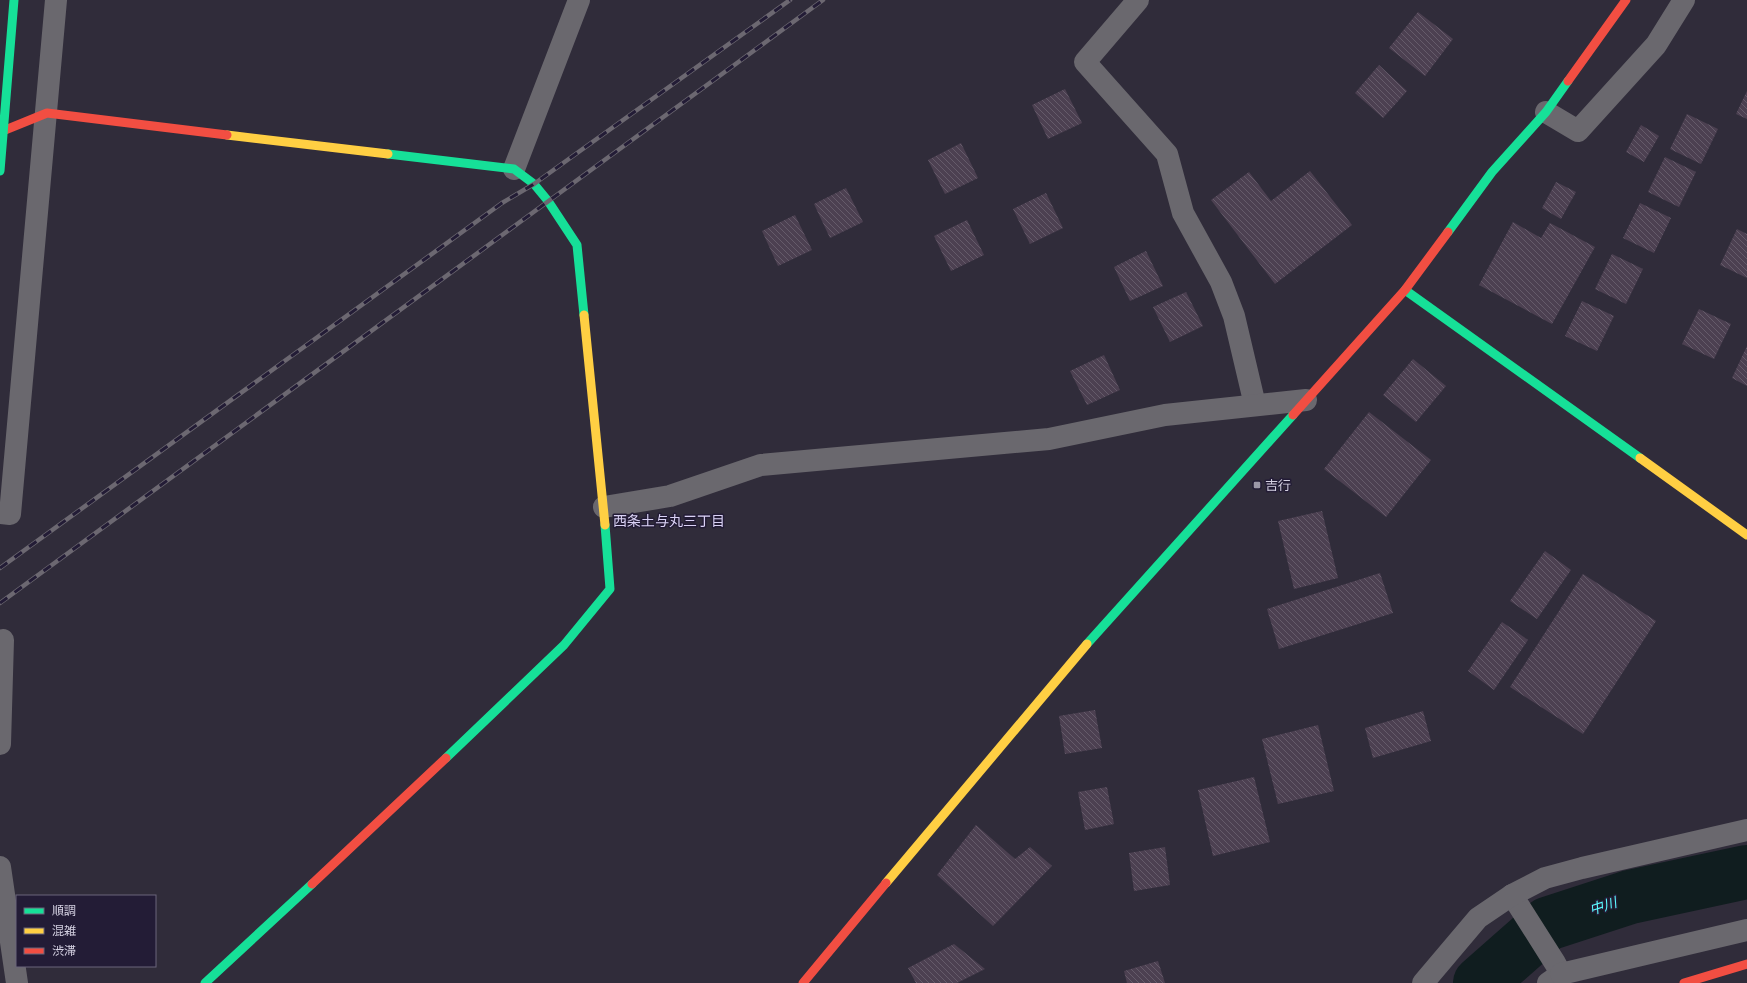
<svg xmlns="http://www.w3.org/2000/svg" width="1747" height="983" font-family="'Noto Sans','Noto Sans JP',sans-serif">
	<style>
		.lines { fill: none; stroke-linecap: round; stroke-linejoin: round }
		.river { stroke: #101d1f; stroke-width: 54 }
		.building { fill: url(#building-back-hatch) }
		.street { stroke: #6a686e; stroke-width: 22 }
		.fast { stroke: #16e098; stroke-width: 9 }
		.slow { stroke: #ffcf43; stroke-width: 9 }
		.jam { stroke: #f24e42; stroke-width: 9 }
		.rail-casing { stroke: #6c6871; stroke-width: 4.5 }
		.rail { stroke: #231c36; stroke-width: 3; stroke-dasharray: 9; stroke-linecap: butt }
		.fast-bridge { stroke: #16e098; stroke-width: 9 }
		.poi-dot { fill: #9b97a7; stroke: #231c36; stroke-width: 1.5 }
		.labels { text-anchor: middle; stroke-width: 3; stroke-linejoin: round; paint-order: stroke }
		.poi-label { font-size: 13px; fill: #d4d0e1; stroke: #231c36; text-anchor: start }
		.neighbourhood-label { font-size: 14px; fill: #dad2f5; stroke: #231c36 }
		.water-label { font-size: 14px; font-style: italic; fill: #5afafe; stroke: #231c36 }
	</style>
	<defs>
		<pattern id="building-back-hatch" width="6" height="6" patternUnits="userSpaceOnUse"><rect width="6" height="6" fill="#4c4051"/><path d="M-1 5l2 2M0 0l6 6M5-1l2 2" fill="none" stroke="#655b6a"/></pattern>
	</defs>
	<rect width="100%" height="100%" fill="#302c3a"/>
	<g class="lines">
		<path class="river" d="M1480,983L1547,924L1630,897L1747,872"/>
	</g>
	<g class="building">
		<path d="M1418,12L1453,39L1425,76L1389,48Z"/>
		<path d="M1379,65L1407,91L1383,118L1355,93Z"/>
		<path d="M1065,89L1082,123L1048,139L1032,105Z"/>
		<path d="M1747,91V119L1736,114Z"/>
		<path d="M1687,114L1718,129L1701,164L1670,149Z"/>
		<path d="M1641,125L1659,136L1644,162L1626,152Z"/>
		<path d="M961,143L978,178L945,194L928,160Z"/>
		<path d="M1665,157L1696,172L1679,207L1648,192Z"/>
		<path d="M1310,171L1352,225L1275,284L1211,200L1249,172L1271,201Z"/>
		<path d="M1556,182L1576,192L1561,219L1542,208Z"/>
		<path d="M846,188L863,222L830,238L814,204Z"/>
		<path d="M1046,193L1063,228L1030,244L1013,209Z"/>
		<path d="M1640,203L1671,218L1654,253L1623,238Z"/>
		<path d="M795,215L812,250L778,266L762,231Z"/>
		<path d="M967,220L984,255L951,271L934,236Z"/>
		<path d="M1513,222L1541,238L1550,223L1595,247L1552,324L1479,285Z"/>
		<path d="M1737,229L1747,234V278L1720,265Z"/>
		<path d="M1146,251L1163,286L1130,301L1114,267Z"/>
		<path d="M1612,254L1643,269L1626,304L1595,289Z"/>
		<path d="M1186,292L1203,326L1170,342L1153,307Z"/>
		<path d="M1582,301L1614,316L1597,351L1565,336Z"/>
		<path d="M1699,309L1731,324L1714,359L1682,344Z"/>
		<path d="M1747,346V386L1732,378Z"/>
		<path d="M1104,355L1120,390L1087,405L1070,371Z"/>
		<path d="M1413,359L1446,386L1416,422L1383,395Z"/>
		<path d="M1369,412L1431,460L1386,517L1324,469Z"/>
		<path d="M1322,511L1338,578L1294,589L1278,521Z"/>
		<path d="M1545,551L1571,570L1537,619L1510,601Z"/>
		<path d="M1380,573L1393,613L1279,649L1267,609Z"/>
		<path d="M1583,574L1656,621L1583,734L1510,687Z"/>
		<path d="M1502,622L1528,640L1494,690L1468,671Z"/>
		<path d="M1095,710L1102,748L1065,754L1059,716Z"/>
		<path d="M1423,711L1431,741L1373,758L1365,728Z"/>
		<path d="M1318,725L1334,791L1278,804L1262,739Z"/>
		<path d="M1254,777L1270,842L1213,856L1198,790Z"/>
		<path d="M1107,787L1114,824L1085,830L1078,792Z"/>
		<path d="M976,825L1015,859L1030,847L1052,866L993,926L937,875Z"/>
		<path d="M1165,847L1170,885L1134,891L1129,853Z"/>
		<path d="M954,944L985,969L957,983H916L908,968Z"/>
		<path d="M1158,961L1165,983H1127L1124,971Z"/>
	</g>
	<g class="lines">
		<g class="street">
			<path d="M1138,0L1085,62L1167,154L1183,213L1221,282L1234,316L1255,405"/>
			<path d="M1546,112L1578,131L1656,45L1684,0"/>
			<path d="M514,169L579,0"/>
			<path d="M604,507L670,496L761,465L1049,439L1165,415L1306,400"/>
			<path d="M0,513L10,514L56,0"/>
			<path d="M0,744L3,640"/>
			<path d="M0,867L17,983"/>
			<path d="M1512,895L1555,963L1561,974L1548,983"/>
			<path d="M1561,974L1747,930"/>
			<path d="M1423,983L1478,918L1512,895L1545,878L1582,868L1747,830"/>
		</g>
		<g class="fast">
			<path d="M388,154L514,169L534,184L548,201L577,245L584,315"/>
			<path d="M1448,232L1492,172L1546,112L1568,81"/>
			<path d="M1405,290L1640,458"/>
			<path d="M1087,644L1293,415"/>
			<path d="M446,758L564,645L610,589L605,525"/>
			<path d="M205,983L312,884"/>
		</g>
		<g class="slow">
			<path d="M227,135L388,154"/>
			<path d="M584,315L605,525"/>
			<path d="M1640,458L1747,535"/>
			<path d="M886,883L1087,644"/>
		</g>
		<g class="jam">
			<path d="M1568,81L1626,0"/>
			<path d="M0,132L47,113L227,135"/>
			<path d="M1293,415L1405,290L1448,232"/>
			<path d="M312,884L446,758"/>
			<path d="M803,983L886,883"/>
			<path d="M1684,983L1747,964"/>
		</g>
		<defs>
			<g id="rail">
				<path d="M0,568L502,203L534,184L790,0"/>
				<path d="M0,603L823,0"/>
			</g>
		</defs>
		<use href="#rail" class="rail-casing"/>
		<use href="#rail" class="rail"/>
		<path class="fast-bridge" d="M0,171L14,0"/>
	</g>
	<rect class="poi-dot" x="1253" y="481" width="8" height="8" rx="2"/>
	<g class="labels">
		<g class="poi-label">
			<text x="1265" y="490">吉行</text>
		</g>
		<g class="neighbourhood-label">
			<text x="669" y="526">西条土与丸三丁目</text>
		</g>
		<g class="water-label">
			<text transform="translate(1603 906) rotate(-18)" y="5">中川</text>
		</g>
	</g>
	<rect x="16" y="895" width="140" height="72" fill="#231c36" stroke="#6a647a"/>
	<rect x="24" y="908" width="20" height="6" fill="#16e098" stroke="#6a647a"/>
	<text x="52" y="915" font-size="12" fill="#d4d0e1">順調</text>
	<rect x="24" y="928" width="20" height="6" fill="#ffcf43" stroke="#6a647a"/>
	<text x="52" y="935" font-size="12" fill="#d4d0e1">混雑</text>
	<rect x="24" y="948" width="20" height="6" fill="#f24e42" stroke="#6a647a"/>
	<text x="52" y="955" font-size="12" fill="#d4d0e1">渋滞</text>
</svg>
